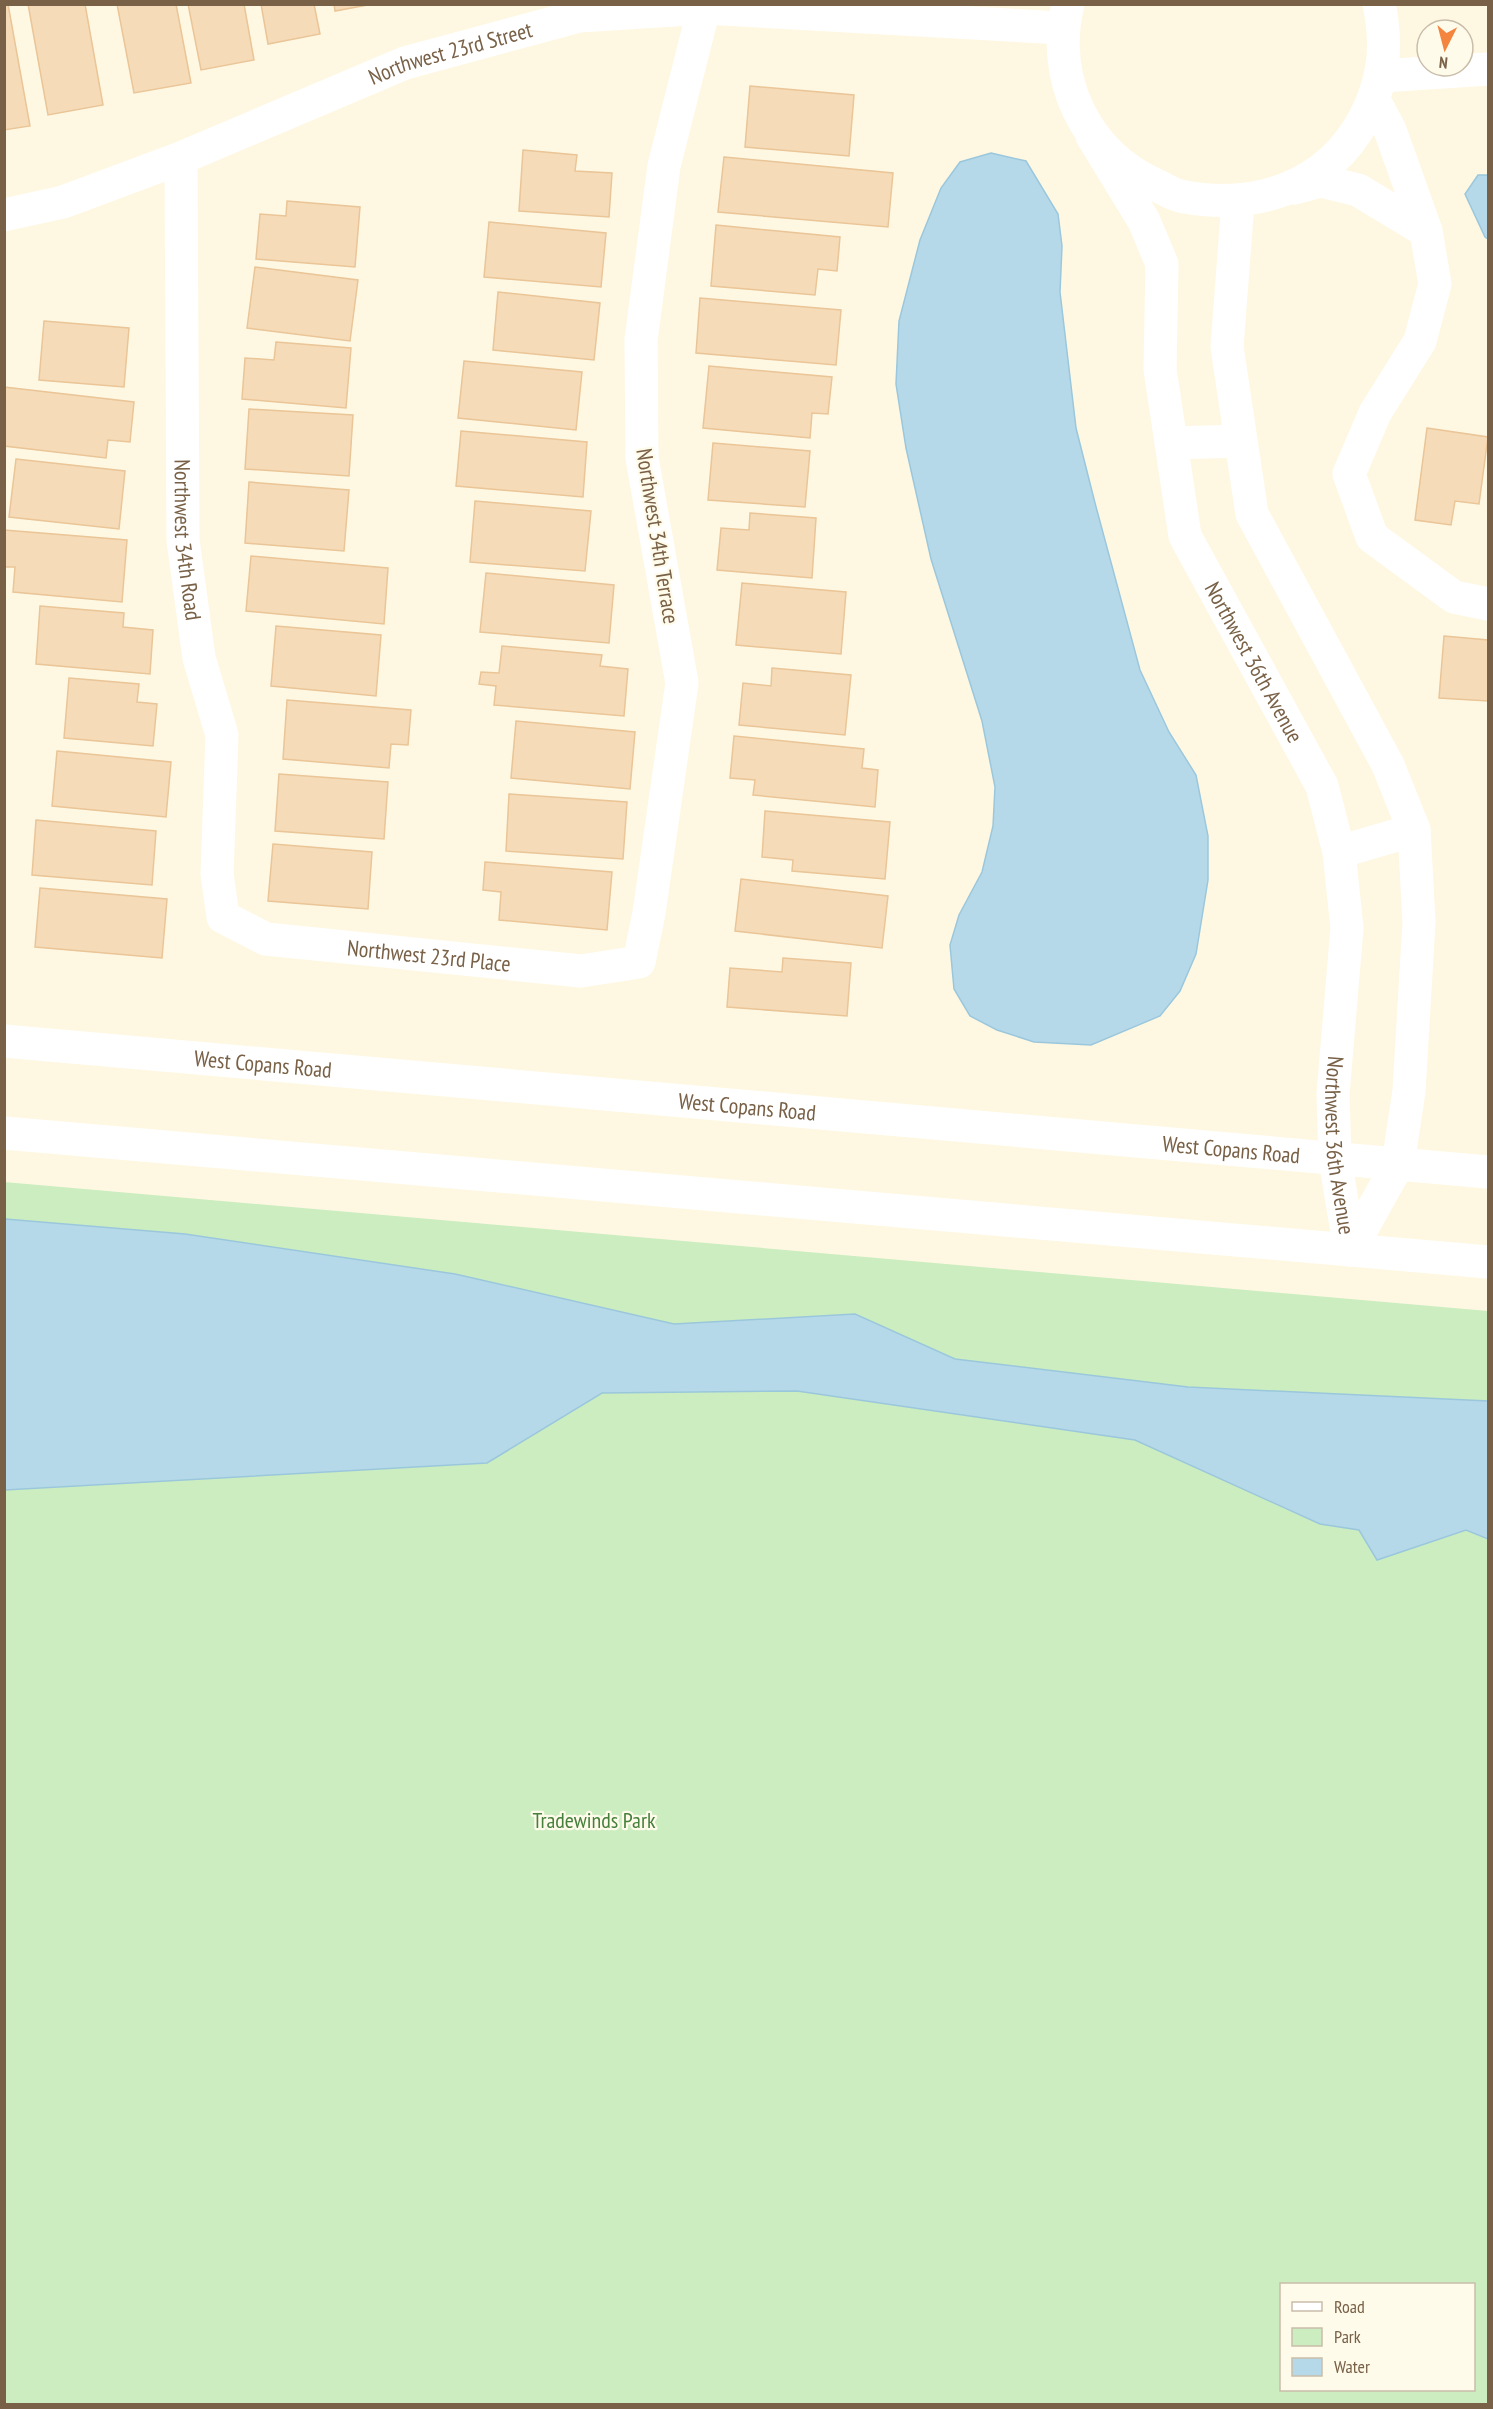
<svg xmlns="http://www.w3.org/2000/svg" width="1493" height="2409" font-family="'PT Sans Narrow',sans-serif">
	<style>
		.green { fill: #cbedc0; fill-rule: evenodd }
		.water { fill: #b6d9ea; stroke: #9bc7dc; stroke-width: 1.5 }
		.building { fill: #f6dbb8; stroke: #eac597; stroke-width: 1.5 }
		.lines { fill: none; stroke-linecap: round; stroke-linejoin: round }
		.street { stroke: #fff; stroke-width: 33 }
		.secondary { stroke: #fff; stroke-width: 33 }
		.labels { text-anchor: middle; stroke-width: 4.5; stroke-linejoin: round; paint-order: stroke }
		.street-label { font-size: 22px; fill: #796147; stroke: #fffbeb }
		.park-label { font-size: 22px; fill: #46803d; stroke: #fffbeb }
	</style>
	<rect width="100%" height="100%" fill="#fef8e3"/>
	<path class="green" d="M4,1182L1488,1311V2404H5ZM1282,2284H1474V2390H1282Z"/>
	<g class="water">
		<path d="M991,153L1026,161L1058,214L1062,246L1060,292L1076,428L1095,503L1140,670L1169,732L1196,775L1208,836V880L1196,954L1180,991L1160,1016L1091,1045L1034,1042L997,1030L970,1016L954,989L950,945L959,915L982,872L993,826L995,787L982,721L931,559L906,448L896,384L899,321L920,240L941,188L960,162Z"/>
		<path d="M1478,175H1488V239L1485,237L1465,194Z"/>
		<path d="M5,1219L185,1234L455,1274L674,1324L855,1314L955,1359L1188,1387L1488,1401V1539L1466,1530L1377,1560L1359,1530L1320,1524L1135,1440L797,1391L602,1393L487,1463L5,1490Z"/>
	</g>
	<g class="building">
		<path d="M4,4H8L30,126L4,130Z"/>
		<path d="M28,4H85L103,105L48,115Z"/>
		<path d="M117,4H176L191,83L134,93Z"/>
		<path d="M188,4H244L254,60L201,70Z"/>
		<path d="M261,4H314L320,34L268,44Z"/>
		<path d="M334,4H373L335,11Z"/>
		<path d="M750,86L854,95L849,156L745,147Z"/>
		<path d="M523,150L577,155L575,171L612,173L609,217L519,211Z"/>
		<path d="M724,157L893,173L888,227L718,212Z"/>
		<path d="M287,201L360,207L355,267L256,259L260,214L286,216Z"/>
		<path d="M489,222L606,233L601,287L484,277Z"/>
		<path d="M716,225L840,237L837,271L818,269L815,295L711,286Z"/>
		<path d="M255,267L358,280L350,341L247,328Z"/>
		<path d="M498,292L600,303L594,360L493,350Z"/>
		<path d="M700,298L841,310L836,365L696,353Z"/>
		<path d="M44,321L129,328L124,387L39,380Z"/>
		<path d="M276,342L351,348L346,408L242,399L245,358L274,360Z"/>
		<path d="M464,361L582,372L576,430L458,418Z"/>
		<path d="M709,366L832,377L828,414L812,413L810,438L703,428Z"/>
		<path d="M4,387L134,402L130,442L108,440L106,458L4,446Z"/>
		<path d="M249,409L353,415L349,476L245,469Z"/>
		<path d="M1427,428L1488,437L1479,504L1455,501L1451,525L1415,520Z"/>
		<path d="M461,431L587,442L583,497L456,486Z"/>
		<path d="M713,443L810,451L805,507L708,500Z"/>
		<path d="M16,459L125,471L119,529L9,517Z"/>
		<path d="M249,482L349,490L344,551L245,543Z"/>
		<path d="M475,501L591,511L585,571L470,562Z"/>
		<path d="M750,513L816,518L812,578L717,570L721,528L749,530Z"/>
		<path d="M4,530L127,540L122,602L13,592L15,567H4Z"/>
		<path d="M251,556L388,568L384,624L246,611Z"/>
		<path d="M486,573L614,585L609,643L480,632Z"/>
		<path d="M742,583L846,592L841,654L736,645Z"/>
		<path d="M40,606L124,613L123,627L153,630L150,674L36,664Z"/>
		<path d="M276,626L381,635L376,696L271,686Z"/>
		<path d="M1444,636L1488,640V701L1439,698Z"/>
		<path d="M502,646L602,655L600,666L628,669L624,716L494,705L496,686L479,684L481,672L499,673Z"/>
		<path d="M772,668L851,675L845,735L739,725L743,683L771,686Z"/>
		<path d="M69,678L139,684L137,702L157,704L153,746L64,738Z"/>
		<path d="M287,700L411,710L408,745L391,744L389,768L283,759Z"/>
		<path d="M516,721L635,732L630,789L511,778Z"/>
		<path d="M734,736L864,749L862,768L878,770L875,807L753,795L755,780L730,778Z"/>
		<path d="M57,751L171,762L166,817L52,806Z"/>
		<path d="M279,774L388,782L384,839L275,831Z"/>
		<path d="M509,794L627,802L623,859L506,851Z"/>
		<path d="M765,811L890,822L885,879L792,871L793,860L762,857Z"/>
		<path d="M36,820L156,831L152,885L32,875Z"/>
		<path d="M273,844L372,852L368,909L268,901Z"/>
		<path d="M485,862L612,872L607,930L499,920L501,892L483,890Z"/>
		<path d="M741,879L888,896L882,948L735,931Z"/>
		<path d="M40,888L167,899L162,958L35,947Z"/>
		<path d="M783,958L851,963L847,1016L727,1007L730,968L782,972Z"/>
	</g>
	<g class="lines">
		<g class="street">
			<path d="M1068,4C1050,79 1085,153 1156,185C1165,189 1175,196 1185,197C1258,210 1328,186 1364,119C1384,81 1388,46 1379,4"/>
			<path d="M1382,76L1488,69"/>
			<path d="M1374,100L1390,130L1426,231L1435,284L1420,341L1375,413L1349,474L1372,537L1454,597L1488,604"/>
			<path id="s1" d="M1092,136L1144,221L1162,264L1160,369L1185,536L1322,786L1339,852L1347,928L1333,1094L1335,1159L1350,1250"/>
			<path id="s2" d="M181,158L183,540L199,658L222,735L217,874L223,917L266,939L581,971L639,962L649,913L682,683L642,458L641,340L664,166L705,4"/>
			<path d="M1294,188L1321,181L1358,190L1426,231"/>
			<path d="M1238,202L1227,347L1252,514L1388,765L1414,830L1419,922L1409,1091L1398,1164L1350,1250"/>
			<path id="s3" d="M4,215L63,202L181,158L405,63L579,16L705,8L1062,28"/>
			<path d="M1171,443L1241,441"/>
			<path d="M1339,852L1414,830"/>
		</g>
		<g class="secondary">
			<path id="s4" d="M4,1041L1488,1172"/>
			<path d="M4,1133L1488,1262"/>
		</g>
	</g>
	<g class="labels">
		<g class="street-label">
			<text dy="8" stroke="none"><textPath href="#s3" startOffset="476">Northwest 23rd Street</textPath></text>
			<text transform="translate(658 536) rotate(81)" y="8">Northwest 34th Terrace</text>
			<text dy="8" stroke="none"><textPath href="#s2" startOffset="382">Northwest 34th Road</textPath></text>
			<text dy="8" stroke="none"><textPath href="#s1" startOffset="564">Northwest 36th Avenue</textPath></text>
			<text dy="8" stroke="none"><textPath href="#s2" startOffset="976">Northwest 23rd Place</textPath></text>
			<text dy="8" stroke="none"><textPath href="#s4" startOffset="260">West Copans Road</textPath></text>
			<text dy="8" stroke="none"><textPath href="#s4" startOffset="746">West Copans Road</textPath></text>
			<text dy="8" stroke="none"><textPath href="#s1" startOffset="1068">Northwest 36th Avenue</textPath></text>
			<text dy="8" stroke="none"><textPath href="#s4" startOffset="1232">West Copans Road</textPath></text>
		</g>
		<g class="park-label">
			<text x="594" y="1828">Tradewinds Park</text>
		</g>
	</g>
	<rect width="1493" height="2409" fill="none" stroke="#796147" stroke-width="12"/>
	<rect x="1280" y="2283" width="195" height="108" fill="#fffbeb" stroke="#c9bda9" stroke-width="1.5"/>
	<rect x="1292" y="2302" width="30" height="9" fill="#ffffff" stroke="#c9bda9" stroke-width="1.5"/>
	<text x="1334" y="2313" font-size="18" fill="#796147">Road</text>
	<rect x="1292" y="2328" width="30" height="18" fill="#cbedc0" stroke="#c9bda9" stroke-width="1.5"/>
	<text x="1334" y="2343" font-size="18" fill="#796147">Park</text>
	<rect x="1292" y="2358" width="30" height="18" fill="#b6d9ea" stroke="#c9bda9" stroke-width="1.5"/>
	<text x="1334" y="2373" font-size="18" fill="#796147">Water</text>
	<g transform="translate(1445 48) rotate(186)"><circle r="28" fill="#fffbeb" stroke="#c9bda9" stroke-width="1.5"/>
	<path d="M0-4.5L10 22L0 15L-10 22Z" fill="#f3853e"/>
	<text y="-9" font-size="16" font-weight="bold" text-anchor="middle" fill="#796147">N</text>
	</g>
</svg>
